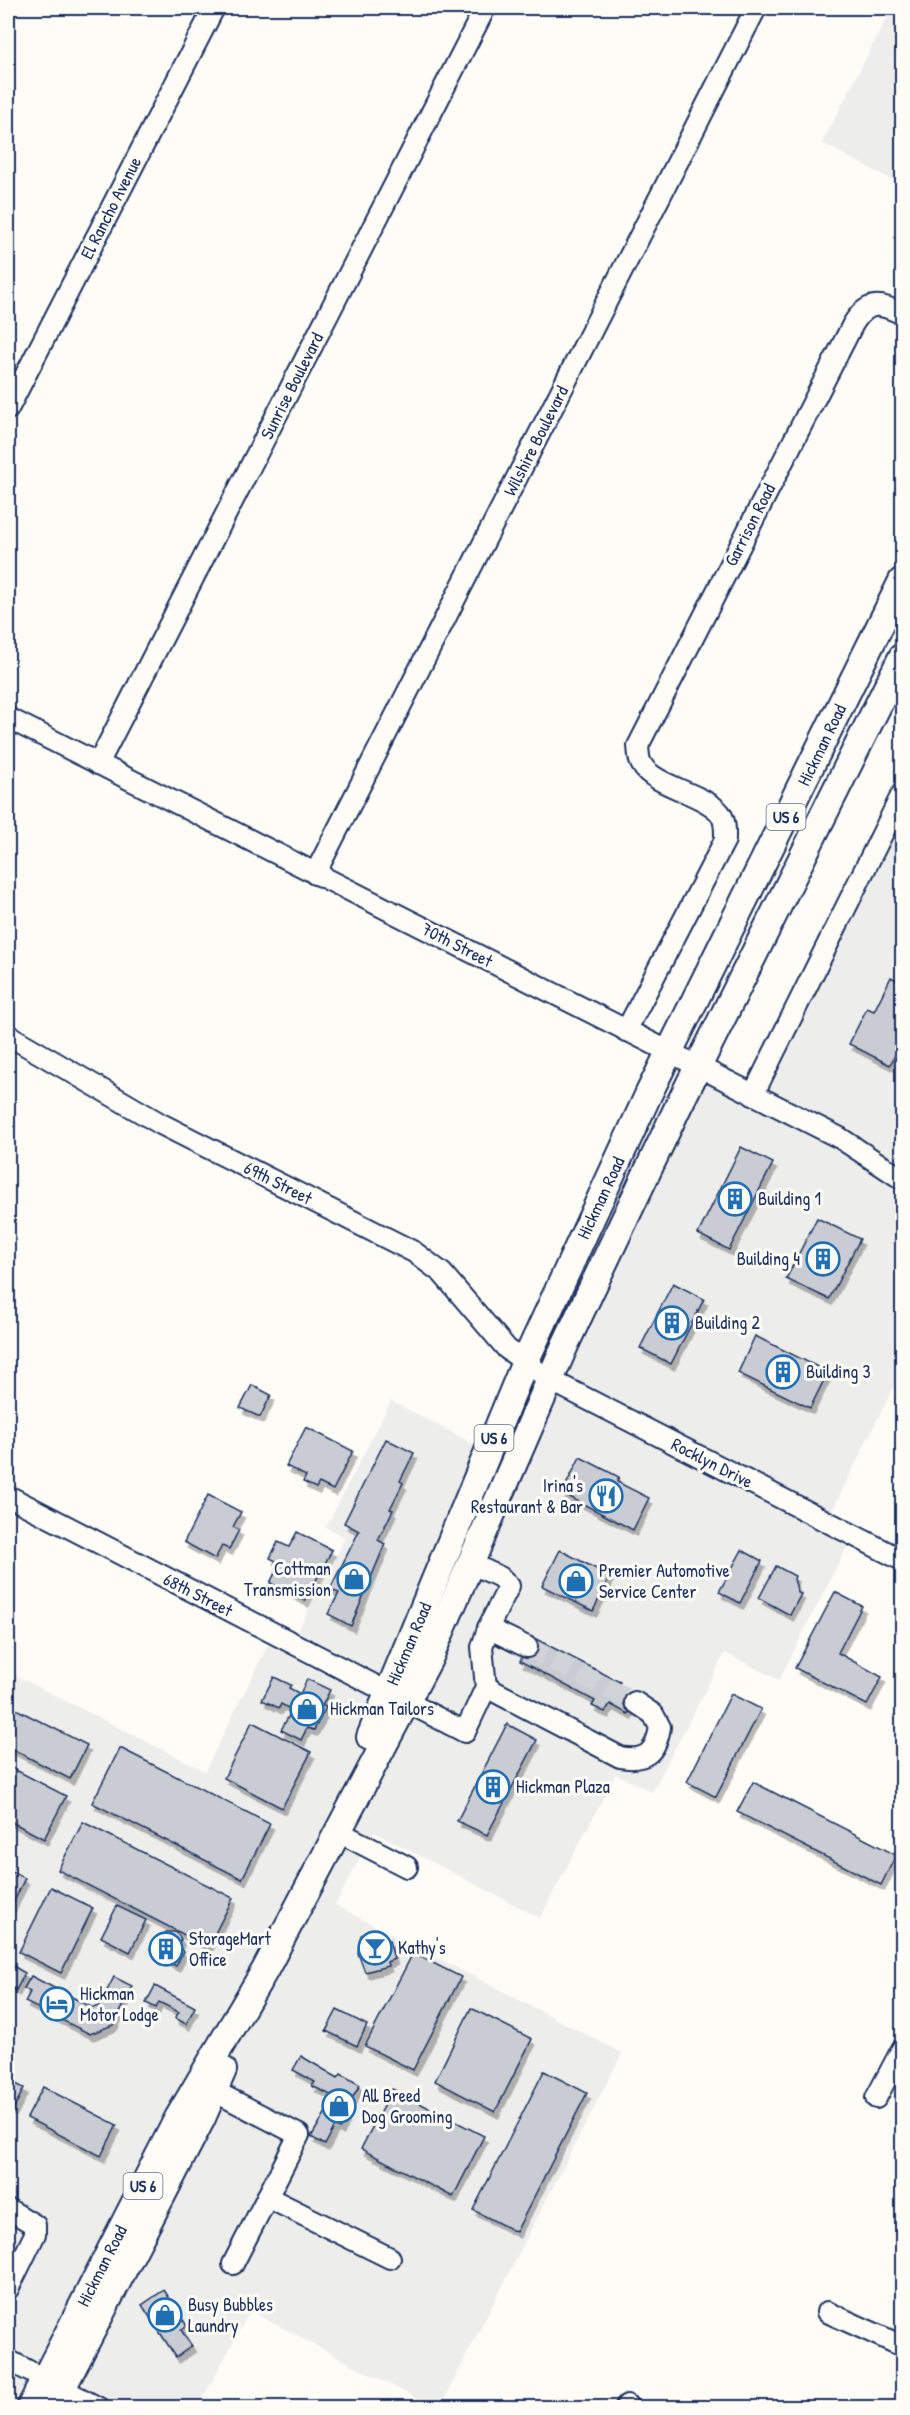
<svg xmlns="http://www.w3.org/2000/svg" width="910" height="2415" font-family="'Patrick Hand',sans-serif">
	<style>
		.built { fill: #edeeec }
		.building { fill: #c9ccd3; stroke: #1b2f5e; stroke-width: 1.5; filter: url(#shadow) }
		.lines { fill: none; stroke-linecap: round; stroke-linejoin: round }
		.minor-tunnel { stroke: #d0d3d8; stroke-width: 20; stroke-dasharray: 20 10; stroke-linecap: butt }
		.minor-casing { stroke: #1b2f5e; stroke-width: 24 }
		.major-casing { stroke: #1b2f5e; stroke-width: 30 }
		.minor { stroke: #fdfcf7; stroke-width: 20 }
		.major { stroke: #fdfcf7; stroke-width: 26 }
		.labels { text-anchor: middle; stroke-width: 6; stroke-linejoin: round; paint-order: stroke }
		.shield { fill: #fdfcf7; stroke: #5f6c8c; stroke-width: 1.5 }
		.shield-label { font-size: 16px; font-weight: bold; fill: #1b2f5e }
		.street-label { font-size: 18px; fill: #1b2f5e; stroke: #fdfcf7 }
		.poi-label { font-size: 18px; fill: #1b2f5e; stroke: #fdfcf7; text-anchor: start }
	</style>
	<defs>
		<filter id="shadow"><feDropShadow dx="3.5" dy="6" stdDeviation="0" flood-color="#0004"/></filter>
	</defs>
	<rect width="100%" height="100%" fill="#fdfcf7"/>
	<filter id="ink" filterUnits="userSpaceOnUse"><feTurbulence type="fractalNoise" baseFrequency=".0167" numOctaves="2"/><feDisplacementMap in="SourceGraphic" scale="12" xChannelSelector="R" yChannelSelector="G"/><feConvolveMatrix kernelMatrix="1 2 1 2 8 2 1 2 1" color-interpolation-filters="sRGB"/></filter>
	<g filter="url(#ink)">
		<g class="built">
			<path d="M892,8H902V185L822,143Z"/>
			<path d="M902,794V1370L827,1521L853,1535L779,1680L725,1653L652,1792L616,1774L540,1918L374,1832L335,1905L622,2053L440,2407H433L250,2311L198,2407H52L202,2118L242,2029L30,2407H8V1672L205,1771L274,1633L292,1642L338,1553L345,1537L326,1527L391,1401L489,1452L360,1761L338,1826L698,1067L752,1094Z"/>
		</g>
		<g class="building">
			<path d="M891,977L902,983V1011L898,1020L902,1023V1041L890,1065L849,1044L867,1008L874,1011Z"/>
			<path d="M741,1147L773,1163L729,1250L698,1234Z"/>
			<path d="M817,1218L860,1239L829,1299L786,1279Z"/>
			<path d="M673,1283L704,1299L671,1364L640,1348Z"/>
			<path d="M755,1336L828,1372L810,1408L738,1373Z"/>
			<path d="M252,1385L271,1395L260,1417L240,1408Z"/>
			<path d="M306,1427L353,1451L333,1490L319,1483L316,1488L303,1482L306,1476L286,1466Z"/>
			<path d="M386,1439L414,1453L400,1481L403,1483L390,1509L393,1510L378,1540L385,1544L351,1626L328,1614L339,1593L330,1589L359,1531L344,1523Z"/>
			<path d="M580,1457L619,1477L617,1482L649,1498L633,1530L562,1493Z"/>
			<path d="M208,1495L241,1512L233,1527L239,1530L229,1549L222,1546L215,1559L184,1542Z"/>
			<path d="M297,1532L332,1550L305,1601L270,1583L280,1563L270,1558L278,1542L289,1547Z"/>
			<path d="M560,1550L610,1576L593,1611L542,1586Z"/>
			<path d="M742,1550L762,1561L740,1603L719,1592Z"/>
			<path d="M776,1566L795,1576L794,1579L798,1593L801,1594L790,1615L759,1598Z"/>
			<path d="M835,1592L862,1606L838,1653L882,1677L867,1705L795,1668Z"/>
			<path d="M532,1637L620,1682L615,1692L635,1702L628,1714L610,1704L605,1712L592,1706L595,1701L520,1661Z"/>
			<path d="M274,1677L291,1685L289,1688L300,1694L307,1679L330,1690L322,1706L326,1707L314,1730L307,1728L301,1740L281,1730L292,1710L281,1704L279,1708L262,1700Z"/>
			<path d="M731,1694L761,1709L716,1797L687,1782Z"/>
			<path d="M8,1705L87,1745L70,1779L8,1747Z"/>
			<path d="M252,1722L311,1752L282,1808L224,1778Z"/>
			<path d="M507,1724L537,1740L487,1835L457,1821Z"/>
			<path d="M120,1748L270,1824L242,1879L92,1803Z"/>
			<path d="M8,1766L66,1796L44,1839L8,1820Z"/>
			<path d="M753,1782L896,1855L881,1885L737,1812Z"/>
			<path d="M83,1822L233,1898L208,1947L58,1870Z"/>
			<path d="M12,1872L25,1878L8,1914V1881Z"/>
			<path d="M51,1887L93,1908L61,1973L19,1952Z"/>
			<path d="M117,1906L146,1920L130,1952L101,1937Z"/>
			<path d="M376,1931L380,1943L389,1940L394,1959L387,1962L388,1966L365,1972L358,1953L361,1935Z"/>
			<path d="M166,1932H176L181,1939L178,1945L183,1952L176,1966L152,1953L153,1951L150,1949L153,1944L156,1946L159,1940L162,1941Z"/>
			<path d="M413,1953L461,1977L413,2070L365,2046Z"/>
			<path d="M8,1963L25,1973L16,1990L8,1985Z"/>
			<path d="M31,1976L93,2008L99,2006L114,1977L132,1986L113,2025L90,2034L25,2002L30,1992L24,1988Z"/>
			<path d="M155,1986L195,2007L186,2024L175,2018L179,2012L159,2002L156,2008L146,2003Z"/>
			<path d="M471,2008L532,2039L495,2112L435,2081Z"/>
			<path d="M337,2010L367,2025L357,2046L326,2031Z"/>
			<path d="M301,2056L338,2078L341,2074L360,2085L342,2115L346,2117L340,2129L335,2126L325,2145L311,2137L335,2097L312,2086L315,2082L293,2070Z"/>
			<path d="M544,2071L587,2093L516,2232L473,2210Z"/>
			<path d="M8,2080L24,2088L13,2110L8,2108Z"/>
			<path d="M43,2087L117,2125L101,2156L27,2118Z"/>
			<path d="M392,2089L484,2136L453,2197L361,2149Z"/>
			<path d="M164,2290L187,2326L181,2330L192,2346L176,2357L142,2305Z"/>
		</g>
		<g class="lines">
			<path class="minor-tunnel" d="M527,1647L635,1702"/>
			<defs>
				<g id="minor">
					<path d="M8,409L214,8"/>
					<path d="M8,718L840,1138L902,1179"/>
					<path d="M98,764L485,8"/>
					<path d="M315,874L756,8"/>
					<path d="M626,1031L725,840C725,831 726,821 720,813C703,793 654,786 642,765C638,759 639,753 638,746L853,324C868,300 880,303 902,314"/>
					<path d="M8,1035L161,1124L414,1252L442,1273L507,1349L550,1380L902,1560"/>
					<path d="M753,1095L902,794"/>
					<path d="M8,1496L465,1732L486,1687L482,1647L488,1628L509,1586L500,1577L470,1563"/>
					<path d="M488,1628L527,1647"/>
					<path d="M486,1687L620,1757C646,1762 656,1752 660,1727L653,1714L635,1702"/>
					<path d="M337,1831L407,1867"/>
					<path d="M214,2091L299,2135L233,2264"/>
					<path d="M876,2098L902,2049"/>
					<path d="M267,2197L390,2258"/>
					<path d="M8,2209L35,2225V2234L8,2289"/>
					<path d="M827,2312L902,2346"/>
					<path d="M8,2360L99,2408"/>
					<path d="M625,2408L627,2405"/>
				</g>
				<g id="major">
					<path d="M370,1737L525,1362L649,1093L902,581"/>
					<path d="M30,2408L178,2118L265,1970L429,1659L566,1343L677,1109L902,657"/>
					<path d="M52,2408L202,2118L223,2070"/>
				</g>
			</defs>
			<use href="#minor" class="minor-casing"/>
			<use href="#major" class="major-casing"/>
			<use href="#minor" class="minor"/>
			<use href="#major" class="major"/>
		</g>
	</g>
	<defs>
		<symbol id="building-ring" viewBox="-11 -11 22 22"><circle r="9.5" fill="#fdfcf7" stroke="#1f6fb2" stroke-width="1.5"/><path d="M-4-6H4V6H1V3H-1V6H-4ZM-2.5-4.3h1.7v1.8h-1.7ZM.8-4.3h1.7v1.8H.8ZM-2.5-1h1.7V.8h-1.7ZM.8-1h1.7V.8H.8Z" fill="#1f6fb2"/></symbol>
		<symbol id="restaurant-ring" viewBox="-11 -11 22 22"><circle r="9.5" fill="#fdfcf7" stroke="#1f6fb2" stroke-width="1.5"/><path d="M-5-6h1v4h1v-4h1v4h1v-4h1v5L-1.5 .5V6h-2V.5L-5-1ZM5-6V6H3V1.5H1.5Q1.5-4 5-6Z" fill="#1f6fb2"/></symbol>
		<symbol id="shop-ring" viewBox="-11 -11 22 22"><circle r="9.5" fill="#fdfcf7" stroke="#1f6fb2" stroke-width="1.5"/><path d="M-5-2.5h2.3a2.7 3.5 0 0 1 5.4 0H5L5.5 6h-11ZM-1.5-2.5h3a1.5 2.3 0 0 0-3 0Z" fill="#1f6fb2"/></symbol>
		<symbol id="bar-ring" viewBox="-11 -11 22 22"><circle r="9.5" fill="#fdfcf7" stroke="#1f6fb2" stroke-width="1.5"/><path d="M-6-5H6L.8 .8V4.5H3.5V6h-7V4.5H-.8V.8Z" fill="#1f6fb2"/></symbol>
		<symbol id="hotel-ring" viewBox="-11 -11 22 22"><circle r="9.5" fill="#fdfcf7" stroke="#1f6fb2" stroke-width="1.5"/><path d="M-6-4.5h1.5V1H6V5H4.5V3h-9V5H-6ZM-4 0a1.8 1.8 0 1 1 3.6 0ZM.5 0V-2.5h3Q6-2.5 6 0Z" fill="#1f6fb2"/></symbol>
	</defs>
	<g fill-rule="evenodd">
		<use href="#building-ring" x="716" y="1180" width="38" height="38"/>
		<use href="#building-ring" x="804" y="1240" width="38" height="38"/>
		<use href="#building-ring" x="653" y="1304" width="38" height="38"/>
		<use href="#building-ring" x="764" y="1353" width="38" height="38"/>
		<use href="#restaurant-ring" x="587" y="1477" width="38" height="38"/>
		<use href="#shop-ring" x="335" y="1560" width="38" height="38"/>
		<use href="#shop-ring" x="557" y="1562" width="38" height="38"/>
		<use href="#shop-ring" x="288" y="1690" width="38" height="38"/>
		<use href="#building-ring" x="474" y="1768" width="38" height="38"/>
		<use href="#bar-ring" x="356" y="1929" width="38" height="38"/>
		<use href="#building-ring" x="147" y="1930" width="38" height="38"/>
		<use href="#hotel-ring" x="38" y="1985" width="38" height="38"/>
		<use href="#shop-ring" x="320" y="2087" width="38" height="38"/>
		<use href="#shop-ring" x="146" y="2296" width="38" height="38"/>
	</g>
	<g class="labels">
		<g class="shield">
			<rect x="766.5" y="804" width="39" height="26" rx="4.5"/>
			<rect x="474.5" y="1425" width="39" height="26" rx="4.5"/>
			<rect x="123.5" y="2173" width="39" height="26" rx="4.5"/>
		</g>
		<g class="shield-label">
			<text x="786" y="823">US 6</text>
			<text x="494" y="1444">US 6</text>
			<text x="143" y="2192">US 6</text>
		</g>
		<g class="street-label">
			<text transform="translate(111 208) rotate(-63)" y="6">El Rancho Avenue</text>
			<text transform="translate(292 386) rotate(-63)" y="6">Sunrise Boulevard</text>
			<text transform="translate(536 441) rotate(-63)" y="6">Wilshire Boulevard</text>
			<text transform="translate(750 525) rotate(-63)" y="6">Garrison Road</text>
			<text transform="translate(822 745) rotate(-64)" y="6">Hickman Road</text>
			<text transform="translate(457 945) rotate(27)" y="6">70th Street</text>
			<text transform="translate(278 1183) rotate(27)" y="6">69th Street</text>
			<text transform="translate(601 1198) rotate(-65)" y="6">Hickman Road</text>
			<text transform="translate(712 1463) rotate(27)" y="6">Rocklyn Drive</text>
			<text transform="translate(198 1595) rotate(27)" y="6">68th Street</text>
			<text transform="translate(409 1644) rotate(-67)" y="6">Hickman Road</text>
			<text transform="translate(102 2266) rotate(-63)" y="6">Hickman Road</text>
		</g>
		<g class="poi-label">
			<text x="758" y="1205">Building 1</text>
			<text x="800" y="1265" text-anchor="end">Building 4</text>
			<text x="695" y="1329">Building 2</text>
			<text x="806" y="1378">Building 3</text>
			<text x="583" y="1492" text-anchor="end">Irina's<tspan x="583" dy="21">Restaurant &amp; Bar</tspan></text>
			<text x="331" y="1575" text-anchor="end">Cottman<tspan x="331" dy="21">Transmission</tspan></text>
			<text x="599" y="1577">Premier Automotive<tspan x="599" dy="21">Service Center</tspan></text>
			<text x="330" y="1715">Hickman Tailors</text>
			<text x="516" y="1793">Hickman Plaza</text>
			<text x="189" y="1945">StorageMart<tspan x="189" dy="21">Office</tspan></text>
			<text x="398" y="1954">Kathy's</text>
			<text x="80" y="2000">Hickman<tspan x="80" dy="21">Motor Lodge</tspan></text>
			<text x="362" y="2102">All Breed<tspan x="362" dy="21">Dog Grooming</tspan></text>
			<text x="188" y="2311">Busy Bubbles<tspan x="188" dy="21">Laundry</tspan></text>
		</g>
	</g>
	<rect width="910" height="2415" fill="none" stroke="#fdfcf7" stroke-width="30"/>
	<rect x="15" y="15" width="880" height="2385" fill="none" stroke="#1b2f5e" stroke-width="2" filter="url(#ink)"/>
</svg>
